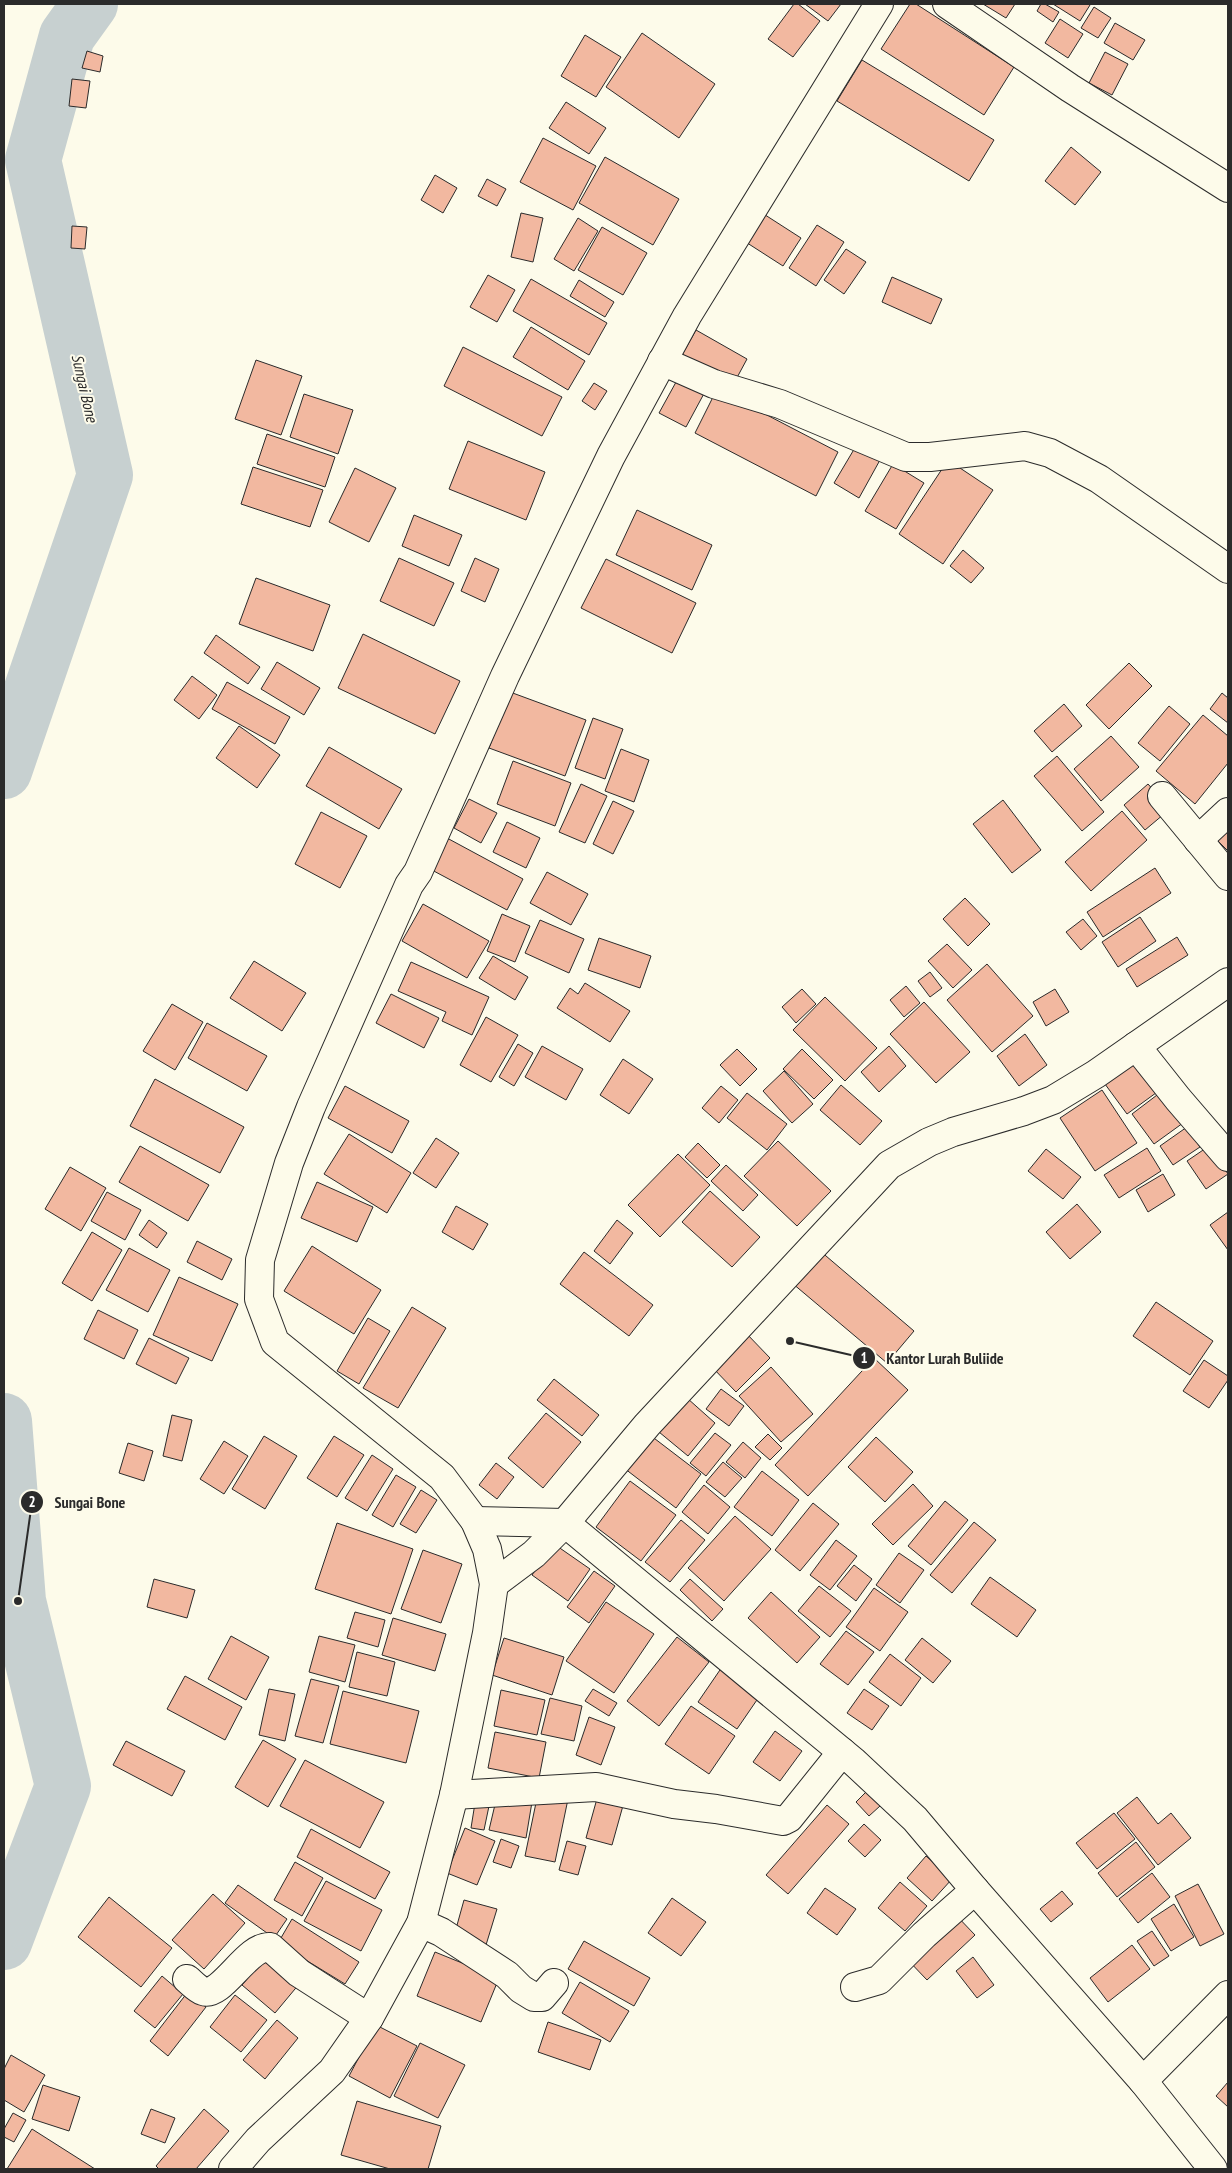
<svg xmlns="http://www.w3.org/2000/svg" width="1232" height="2173" font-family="'PT Sans Narrow',sans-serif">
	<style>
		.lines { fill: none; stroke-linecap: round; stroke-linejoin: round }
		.river { stroke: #c7d0d0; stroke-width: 56 }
		.building { fill: #f2b8a0; stroke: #2b2b2b }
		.street-casing { stroke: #2b2b2b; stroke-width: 30 }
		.secondary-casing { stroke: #2b2b2b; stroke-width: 30 }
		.street { stroke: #fdfbea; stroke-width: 28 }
		.secondary { stroke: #fdfbea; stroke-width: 28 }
		.labels { text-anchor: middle; stroke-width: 4; stroke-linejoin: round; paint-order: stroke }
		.water-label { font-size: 16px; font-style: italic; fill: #2b2b2b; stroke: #fdfbea }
		.leader { fill: none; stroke: #2b2b2b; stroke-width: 2 }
		.callout-dot { fill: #2b2b2b; stroke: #fdfbea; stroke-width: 2 }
		.mark-label { font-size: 15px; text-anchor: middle; font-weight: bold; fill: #fff }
		.callout-label { font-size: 16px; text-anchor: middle; font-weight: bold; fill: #2b2b2b; stroke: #fdfbea; stroke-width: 4; stroke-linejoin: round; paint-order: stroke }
	</style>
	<rect width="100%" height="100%" fill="#fdfbea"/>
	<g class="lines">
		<g class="river">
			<path d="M4,771L105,475L33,160L67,36L90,4"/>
			<path d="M4,1421L18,1601L63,1786L4,1942"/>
		</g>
	</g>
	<g class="building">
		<path d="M794,4H798L820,21L793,57L768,39Z"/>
		<path d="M805,4H841L828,21Z"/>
		<path d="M910,4H916L1014,67L984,115L881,49Z"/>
		<path d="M983,4H1015L1006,18Z"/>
		<path d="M1041,4H1045L1059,12L1053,22L1037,11Z"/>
		<path d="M1053,4H1088L1090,5L1080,21Z"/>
		<path d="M1094,7L1111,18L1098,38L1081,28Z"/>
		<path d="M1060,19L1083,34L1068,58L1045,43Z"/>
		<path d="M1115,23L1145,40L1133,60L1104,43Z"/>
		<path d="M642,33L715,84L679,138L606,87Z"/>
		<path d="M585,35L621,57L596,97L561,76Z"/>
		<path d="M87,51L103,56L100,72L82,68Z"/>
		<path d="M1105,52L1128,64L1112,95L1089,83Z"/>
		<path d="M862,60L994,140L969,181L837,101Z"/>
		<path d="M72,79L90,81L86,108L69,106Z"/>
		<path d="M566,102L606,128L589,154L549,128Z"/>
		<path d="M543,138L596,166L573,210L520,182Z"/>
		<path d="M1071,147L1101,172L1075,205L1045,181Z"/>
		<path d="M605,157L679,199L653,245L579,203Z"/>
		<path d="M435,175L457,188L443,213L421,200Z"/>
		<path d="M487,179L506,189L497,206L478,196Z"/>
		<path d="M759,211L801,238L783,266L741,239Z"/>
		<path d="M521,213L543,218L533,262L511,257Z"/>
		<path d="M578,218L598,231L574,271L554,259Z"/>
		<path d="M817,225L844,242L816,286L789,268Z"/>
		<path d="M72,226L87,227L85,249L71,248Z"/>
		<path d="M602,227L647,253L623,295L578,270Z"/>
		<path d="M846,249L866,262L844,294L824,280Z"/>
		<path d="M488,275L515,290L497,322L470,307Z"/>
		<path d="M892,277L942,299L931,324L882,302Z"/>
		<path d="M531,279L607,323L589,355L513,311Z"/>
		<path d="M579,280L614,302L605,317L570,296Z"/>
		<path d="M531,327L585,361L568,390L513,357Z"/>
		<path d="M696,330L747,359L733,385L682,355Z"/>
		<path d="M463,347L562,397L542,436L444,386Z"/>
		<path d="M256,360L302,376L281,435L235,419Z"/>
		<path d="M681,373L707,388L686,427L659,413Z"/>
		<path d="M594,383L607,391L595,410L582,401Z"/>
		<path d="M717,389L838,452L816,496L695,433Z"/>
		<path d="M304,394L353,410L338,454L290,437Z"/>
		<path d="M267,434L335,457L325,487L257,464Z"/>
		<path d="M468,441L545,472L526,520L449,489Z"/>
		<path d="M856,446L880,460L859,498L834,483Z"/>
		<path d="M948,460L993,490L943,564L899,534Z"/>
		<path d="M893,464L924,483L896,529L865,511Z"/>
		<path d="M253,467L323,490L310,527L241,504Z"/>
		<path d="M355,468L396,488L369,542L329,522Z"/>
		<path d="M637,510L712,545L692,590L616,555Z"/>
		<path d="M414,515L462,535L449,566L402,546Z"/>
		<path d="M963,550L984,568L971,583L950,566Z"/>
		<path d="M399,558L454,583L434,626L380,601Z"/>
		<path d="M475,558L499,569L485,602L461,591Z"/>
		<path d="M606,559L696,603L672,653L581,608Z"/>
		<path d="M256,578L330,605L313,651L239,624Z"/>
		<path d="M363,634L460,681L435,734L338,688Z"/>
		<path d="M216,635L260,667L248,684L204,653Z"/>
		<path d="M277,662L320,688L304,715L261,689Z"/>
		<path d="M1129,663L1152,686L1109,729L1086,705Z"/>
		<path d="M192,676L217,695L199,719L174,700Z"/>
		<path d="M227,682L290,717L275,744L212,709Z"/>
		<path d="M510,692L586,720L565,776L489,748Z"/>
		<path d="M1222,693L1228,698V723L1210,709Z"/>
		<path d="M1064,704L1082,726L1052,752L1034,731Z"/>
		<path d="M1169,706L1190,724L1160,761L1138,743Z"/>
		<path d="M1203,715L1228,736V763L1195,804L1156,771Z"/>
		<path d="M593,718L623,729L605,779L575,768Z"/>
		<path d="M239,726L280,755L257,788L216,758Z"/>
		<path d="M1111,736L1139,767L1101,801L1074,769Z"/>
		<path d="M329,747L402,789L379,829L306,786Z"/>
		<path d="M621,749L649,760L634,802L605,791Z"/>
		<path d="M1057,756L1104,812L1082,831L1034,776Z"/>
		<path d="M513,761L571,783L555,826L497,804Z"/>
		<path d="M581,784L607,796L585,843L559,832Z"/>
		<path d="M1148,784L1170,809L1145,830L1124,805Z"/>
		<path d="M469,799L497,813L481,843L454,828Z"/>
		<path d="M1003,800L1041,850L1012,873L973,824Z"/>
		<path d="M613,801L634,811L613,854L593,844Z"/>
		<path d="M1122,811L1147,840L1091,891L1065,862Z"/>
		<path d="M321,812L367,836L340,888L295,864Z"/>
		<path d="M507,822L540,838L526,868L493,852Z"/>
		<path d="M1228,828V851L1217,840Z"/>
		<path d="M447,838L523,879L507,910L430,869Z"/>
		<path d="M1155,868L1171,893L1103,937L1087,912Z"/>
		<path d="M547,872L588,894L571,925L530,903Z"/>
		<path d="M965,898L990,924L968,946L943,919Z"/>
		<path d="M423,904L489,941L467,978L402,941Z"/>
		<path d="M502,914L530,926L515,962L487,951Z"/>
		<path d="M1140,917L1156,941L1118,967L1102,942Z"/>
		<path d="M1083,919L1097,936L1081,950L1066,932Z"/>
		<path d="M540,920L584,939L569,973L525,953Z"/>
		<path d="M1177,937L1188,955L1137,987L1126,969Z"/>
		<path d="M599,938L651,956L640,988L588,970Z"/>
		<path d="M947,944L972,970L953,988L928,961Z"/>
		<path d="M493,956L528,977L515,1000L479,978Z"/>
		<path d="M254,961L306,993L282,1031L230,998Z"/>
		<path d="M411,962L489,997L472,1035L442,1021L446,1012L398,991Z"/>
		<path d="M987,964L1033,1016L992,1052L947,1000Z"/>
		<path d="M930,972L942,988L930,997L918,981Z"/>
		<path d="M585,983L630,1011L610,1042L557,1008L570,988L578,994Z"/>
		<path d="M906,986L920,1003L904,1017L890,1000Z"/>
		<path d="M802,989L816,1004L796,1023L782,1007Z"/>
		<path d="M1055,989L1069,1012L1046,1026L1033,1002Z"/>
		<path d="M391,994L439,1018L424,1048L376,1023Z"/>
		<path d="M825,997L877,1048L845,1081L793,1030Z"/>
		<path d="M924,1002L970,1052L936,1083L890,1034Z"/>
		<path d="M172,1004L203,1022L175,1070L143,1051Z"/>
		<path d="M486,1017L518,1035L491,1082L460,1065Z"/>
		<path d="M207,1023L267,1056L247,1091L188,1058Z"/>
		<path d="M1025,1034L1047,1065L1019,1086L997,1056Z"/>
		<path d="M518,1044L533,1053L514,1086L499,1077Z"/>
		<path d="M542,1046L583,1069L566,1100L525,1077Z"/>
		<path d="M889,1046L906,1066L879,1092L861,1072Z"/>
		<path d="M737,1049L757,1069L740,1086L720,1065Z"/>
		<path d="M802,1049L833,1080L814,1099L783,1069Z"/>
		<path d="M1136,1056L1160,1090L1127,1114L1102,1080Z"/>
		<path d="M623,1059L653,1079L629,1114L600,1095Z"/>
		<path d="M784,1071L813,1104L792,1123L763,1091Z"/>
		<path d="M155,1079L244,1127L220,1173L130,1126Z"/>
		<path d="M841,1085L882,1121L860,1145L820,1110Z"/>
		<path d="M345,1086L409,1121L392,1153L328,1118Z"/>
		<path d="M721,1086L738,1100L719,1123L702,1108Z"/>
		<path d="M1102,1090L1137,1143L1095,1171L1060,1118Z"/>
		<path d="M1161,1092L1183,1123L1154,1144L1132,1114Z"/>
		<path d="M747,1093L787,1124L767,1150L727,1118Z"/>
		<path d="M1187,1127L1200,1147L1173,1165L1160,1146Z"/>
		<path d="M349,1134L411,1173L387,1213L324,1174Z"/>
		<path d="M436,1138L459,1153L436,1188L413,1173Z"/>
		<path d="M778,1141L831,1191L797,1226L744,1176Z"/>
		<path d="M698,1143L720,1165L707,1178L685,1157Z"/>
		<path d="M140,1146L209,1185L188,1221L119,1182Z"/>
		<path d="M1209,1146L1228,1174L1206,1189L1187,1161Z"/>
		<path d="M1147,1148L1161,1171L1119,1198L1104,1175Z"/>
		<path d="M1046,1149L1081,1177L1063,1199L1028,1171Z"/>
		<path d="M678,1154L710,1185L660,1237L628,1205Z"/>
		<path d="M726,1165L758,1195L743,1211L711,1181Z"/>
		<path d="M70,1167L106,1188L81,1231L45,1209Z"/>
		<path d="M1163,1174L1175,1195L1148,1212L1136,1190Z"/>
		<path d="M317,1182L373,1207L357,1242L301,1218Z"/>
		<path d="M710,1191L760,1237L732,1267L682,1222Z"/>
		<path d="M107,1192L141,1210L125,1240L91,1221Z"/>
		<path d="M1077,1204L1101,1232L1070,1259L1046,1232Z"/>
		<path d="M456,1206L488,1224L473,1250L442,1232Z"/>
		<path d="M1228,1212V1250L1210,1225Z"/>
		<path d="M149,1220L167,1233L157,1248L139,1235Z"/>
		<path d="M617,1220L633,1233L610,1264L594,1251Z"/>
		<path d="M92,1232L122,1250L92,1301L62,1283Z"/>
		<path d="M197,1241L232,1259L222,1280L187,1262Z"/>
		<path d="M312,1246L381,1290L354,1334L284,1291Z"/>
		<path d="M129,1248L170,1270L148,1312L106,1290Z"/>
		<path d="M819,1250L914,1331L887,1363L792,1283Z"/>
		<path d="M584,1252L653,1305L629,1336L560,1284Z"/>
		<path d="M179,1277L238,1304L212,1361L153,1335Z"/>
		<path d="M1156,1302L1213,1341L1190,1375L1133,1336Z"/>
		<path d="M412,1307L446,1328L398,1408L363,1388Z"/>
		<path d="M98,1310L138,1330L124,1359L84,1339Z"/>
		<path d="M368,1318L390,1331L359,1384L337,1371Z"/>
		<path d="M745,1332L770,1358L736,1392L711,1366Z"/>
		<path d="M149,1338L189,1358L176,1384L136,1364Z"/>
		<path d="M874,1358L908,1390L808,1496L775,1465Z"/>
		<path d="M1204,1360L1228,1376V1380L1209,1408L1183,1391Z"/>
		<path d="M771,1367L813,1414L781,1442L739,1396Z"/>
		<path d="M554,1379L599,1415L582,1436L537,1400Z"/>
		<path d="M721,1389L744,1406L729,1426L706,1409Z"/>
		<path d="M687,1398L715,1423L688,1456L659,1432Z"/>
		<path d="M546,1413L581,1442L543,1488L508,1458Z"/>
		<path d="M172,1415L192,1420L182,1461L163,1456Z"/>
		<path d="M646,1432L701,1474L676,1508L620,1465Z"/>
		<path d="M715,1433L731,1445L706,1476L690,1463Z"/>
		<path d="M768,1434L782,1448L770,1460L755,1447Z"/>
		<path d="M264,1436L297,1456L265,1509L232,1489Z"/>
		<path d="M334,1436L364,1455L337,1497L307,1478Z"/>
		<path d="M876,1437L913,1472L885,1502L848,1467Z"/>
		<path d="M224,1441L248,1456L224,1494L200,1479Z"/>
		<path d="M743,1442L761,1458L745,1478L726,1462Z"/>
		<path d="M128,1443L153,1451L144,1481L119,1473Z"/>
		<path d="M372,1455L393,1469L367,1511L345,1498Z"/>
		<path d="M723,1462L742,1478L725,1497L706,1482Z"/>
		<path d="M496,1463L514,1477L497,1499L479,1485Z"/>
		<path d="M762,1471L799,1500L772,1536L734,1507Z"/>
		<path d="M396,1475L416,1487L393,1527L372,1515Z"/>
		<path d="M630,1481L676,1515L641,1561L596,1527Z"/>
		<path d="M913,1484L933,1506L893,1545L872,1524Z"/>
		<path d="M704,1485L730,1507L708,1534L682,1512Z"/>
		<path d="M421,1490L437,1500L416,1533L400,1524Z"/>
		<path d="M945,1501L968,1520L931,1565L908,1546Z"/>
		<path d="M813,1503L839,1524L800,1571L775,1550Z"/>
		<path d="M735,1516L771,1549L724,1601L688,1568Z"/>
		<path d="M681,1520L705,1540L670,1582L645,1562Z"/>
		<path d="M974,1522L996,1540L952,1593L930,1575Z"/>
		<path d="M337,1523L413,1549L391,1614L315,1589Z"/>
		<path d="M836,1540L857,1556L830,1590L810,1575Z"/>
		<path d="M554,1544L590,1569L568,1601L532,1575Z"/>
		<path d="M423,1550L462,1564L441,1623L401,1609Z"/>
		<path d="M899,1553L924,1570L900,1603L876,1585Z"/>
		<path d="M854,1565L872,1579L856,1601L837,1586Z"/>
		<path d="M594,1571L615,1586L589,1623L567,1607Z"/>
		<path d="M990,1577L1036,1610L1017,1637L971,1604Z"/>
		<path d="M154,1579L195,1590L187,1618L147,1607Z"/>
		<path d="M690,1579L723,1609L712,1621L680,1590Z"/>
		<path d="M819,1586L851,1611L830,1637L798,1611Z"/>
		<path d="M874,1588L908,1612L880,1651L846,1627Z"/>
		<path d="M771,1592L820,1637L797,1663L748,1618Z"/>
		<path d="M606,1602L654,1634L614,1693L566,1661Z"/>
		<path d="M355,1612L385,1620L378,1647L347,1638Z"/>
		<path d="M393,1618L446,1634L435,1671L382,1655Z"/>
		<path d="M846,1631L874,1652L848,1685L820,1664Z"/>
		<path d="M231,1636L269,1657L246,1700L208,1679Z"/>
		<path d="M319,1636L355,1645L345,1682L309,1672Z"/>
		<path d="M677,1637L709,1662L659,1726L627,1701Z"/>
		<path d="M504,1638L564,1657L552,1695L492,1675Z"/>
		<path d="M922,1638L951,1661L933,1683L905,1660Z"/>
		<path d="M357,1652L395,1662L387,1696L349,1687Z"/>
		<path d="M890,1654L921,1678L901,1706L869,1682Z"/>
		<path d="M722,1667L761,1694L737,1729L698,1702Z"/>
		<path d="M185,1676L242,1707L225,1740L167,1709Z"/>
		<path d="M311,1679L339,1686L323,1743L295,1736Z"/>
		<path d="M269,1689L295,1694L285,1741L259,1735Z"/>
		<path d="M593,1689L617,1703L609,1716L585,1701Z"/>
		<path d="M864,1689L889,1706L872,1730L847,1713Z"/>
		<path d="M501,1690L545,1700L537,1735L494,1726Z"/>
		<path d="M343,1691L419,1711L406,1763L330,1744Z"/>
		<path d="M550,1698L582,1706L574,1741L541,1734Z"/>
		<path d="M691,1706L735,1736L709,1774L665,1744Z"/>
		<path d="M589,1717L615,1727L601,1765L576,1755Z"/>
		<path d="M775,1731L802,1751L780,1781L753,1762Z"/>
		<path d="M495,1732L546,1742L539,1778L488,1768Z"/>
		<path d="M263,1740L296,1759L268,1807L235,1787Z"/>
		<path d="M126,1741L185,1771L172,1796L113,1765Z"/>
		<path d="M305,1760L384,1802L360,1848L280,1806Z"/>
		<path d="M867,1791L880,1806L869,1816L856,1802Z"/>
		<path d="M538,1793L568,1799L555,1862L525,1856Z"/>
		<path d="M598,1795L624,1802L612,1845L586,1838Z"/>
		<path d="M497,1796L532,1802L526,1838L489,1830Z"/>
		<path d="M1137,1797L1158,1824L1171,1813L1191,1838L1158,1865L1117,1813Z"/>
		<path d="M475,1803L489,1806L484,1830L471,1828Z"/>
		<path d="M827,1805L849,1824L788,1894L766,1875Z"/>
		<path d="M1114,1813L1135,1839L1097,1869L1076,1843Z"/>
		<path d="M864,1824L881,1840L865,1857L848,1841Z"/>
		<path d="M465,1828L495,1841L477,1885L447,1873Z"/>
		<path d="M311,1829L390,1872L375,1899L297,1857Z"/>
		<path d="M501,1839L519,1846L511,1868L493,1862Z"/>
		<path d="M567,1841L586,1846L578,1875L559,1870Z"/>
		<path d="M1136,1842L1155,1867L1117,1897L1098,1873Z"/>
		<path d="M926,1856L952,1879L932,1901L907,1878Z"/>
		<path d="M295,1862L323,1878L302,1916L274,1900Z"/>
		<path d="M1152,1873L1170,1897L1138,1923L1119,1899Z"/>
		<path d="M326,1881L382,1910L361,1951L304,1921Z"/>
		<path d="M900,1882L927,1906L905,1931L878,1908Z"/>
		<path d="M1198,1884L1224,1934L1200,1946L1175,1896Z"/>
		<path d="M238,1885L287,1919L274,1938L225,1903Z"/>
		<path d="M825,1888L856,1909L837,1935L807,1913Z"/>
		<path d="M1062,1891L1073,1904L1051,1922L1040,1909Z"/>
		<path d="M213,1894L245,1923L204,1969L172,1940Z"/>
		<path d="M109,1897L172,1948L141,1987L78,1937Z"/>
		<path d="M672,1898L706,1922L681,1956L648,1933Z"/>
		<path d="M464,1900L497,1909L486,1945L454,1936Z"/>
		<path d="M1174,1904L1194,1937L1171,1951L1151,1919Z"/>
		<path d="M954,1913L975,1935L927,1980L906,1958Z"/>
		<path d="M292,1919L359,1962L345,1984L278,1943Z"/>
		<path d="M1152,1931L1169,1956L1154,1966L1137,1941Z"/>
		<path d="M584,1941L650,1978L634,2006L568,1969Z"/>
		<path d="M1132,1945L1150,1969L1108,2002L1090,1978Z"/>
		<path d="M435,1952L499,1978L481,2022L417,1996Z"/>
		<path d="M267,1955L300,1983L275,2013L242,1985Z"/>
		<path d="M973,1957L994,1985L977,1998L956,1971Z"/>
		<path d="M162,1976L183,1994L155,2028L134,2011Z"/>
		<path d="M580,1982L629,2011L610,2042L562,2013Z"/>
		<path d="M187,1993L206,2007L168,2056L150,2041Z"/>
		<path d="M235,1995L267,2020L241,2052L210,2027Z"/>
		<path d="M277,2020L298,2038L265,2079L243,2060Z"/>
		<path d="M548,2022L601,2040L590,2070L538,2052Z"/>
		<path d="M376,2025L417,2046L390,2098L349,2076Z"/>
		<path d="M420,2043L465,2065L438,2118L394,2096Z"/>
		<path d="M11,2055L45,2075L24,2112L4,2100V2069Z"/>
		<path d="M1228,2082V2107L1216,2096Z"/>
		<path d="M43,2085L80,2097L69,2131L32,2119Z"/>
		<path d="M357,2101L441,2126L428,2169H390L341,2155Z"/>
		<path d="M151,2109L175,2118L165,2143L141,2134Z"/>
		<path d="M204,2109L229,2131L196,2169H159L156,2166Z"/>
		<path d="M13,2113L26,2120L14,2142L4,2137V2129Z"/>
		<path d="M32,2129L95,2169H7Z"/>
	</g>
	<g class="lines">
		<defs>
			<g id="street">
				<path d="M947,4L1070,88L1228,188"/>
				<path d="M662,361L714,384L780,404L906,457H930L1025,446L1050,453L1099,479L1228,569"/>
				<path d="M1162,796L1228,876"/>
				<path d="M1198,840L1228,812"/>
				<path d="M1136,1046L1178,1099L1228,1157"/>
				<path d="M475,1521L565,1523L853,1761L915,1819L975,1890L1143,2081L1213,2169"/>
				<path d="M494,1584L534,1554L565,1523L647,1425L889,1165L929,1142L953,1132L1024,1111L1053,1100L1096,1074L1228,982"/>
				<path d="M454,1795L596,1787L674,1804L716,1809L783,1821L789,1818L842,1752"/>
				<path d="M421,1923L441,1932L507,1975L521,1989L534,1997H542L554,1983"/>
				<path d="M187,1979C192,1983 197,1989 203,1991C222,1998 247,1945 270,1947L299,1973L369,2018"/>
				<path d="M855,1987L879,1980L924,1935L975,1890"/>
				<path d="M1143,2081L1228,1995"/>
			</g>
			<path id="secondary" d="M233,2169L258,2140L332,2071L369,2018L421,1923L454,1795L487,1633L494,1584L487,1549L475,1521L442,1477L275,1342L259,1299L260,1260L289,1163L311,1107L409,885L418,872L505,676L611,456L687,316L879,4"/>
		</defs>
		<use href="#street" class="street-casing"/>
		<use href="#secondary" class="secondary-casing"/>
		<use href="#street" class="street"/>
		<use href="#secondary" class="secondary"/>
	</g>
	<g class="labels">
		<g class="water-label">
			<text transform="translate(85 388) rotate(77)" y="6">Sungai Bone</text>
		</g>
	</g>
	<path class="leader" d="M790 1341L864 1358M18 1601L32 1502"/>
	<g class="callout-dot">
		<circle cx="790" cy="1341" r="5"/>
		<circle cx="18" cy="1601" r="5"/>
		<circle cx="864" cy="1358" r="12"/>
		<circle cx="32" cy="1502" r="12"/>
	</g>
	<g class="mark-label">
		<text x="864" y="1363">1</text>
		<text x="32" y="1507">2</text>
	</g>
	<g class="callout-label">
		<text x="945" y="1364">Kantor Lurah Buliide</text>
		<text x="90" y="1508">Sungai Bone</text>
	</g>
	<rect width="1232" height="2173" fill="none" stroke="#2b2b2b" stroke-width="10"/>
</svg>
